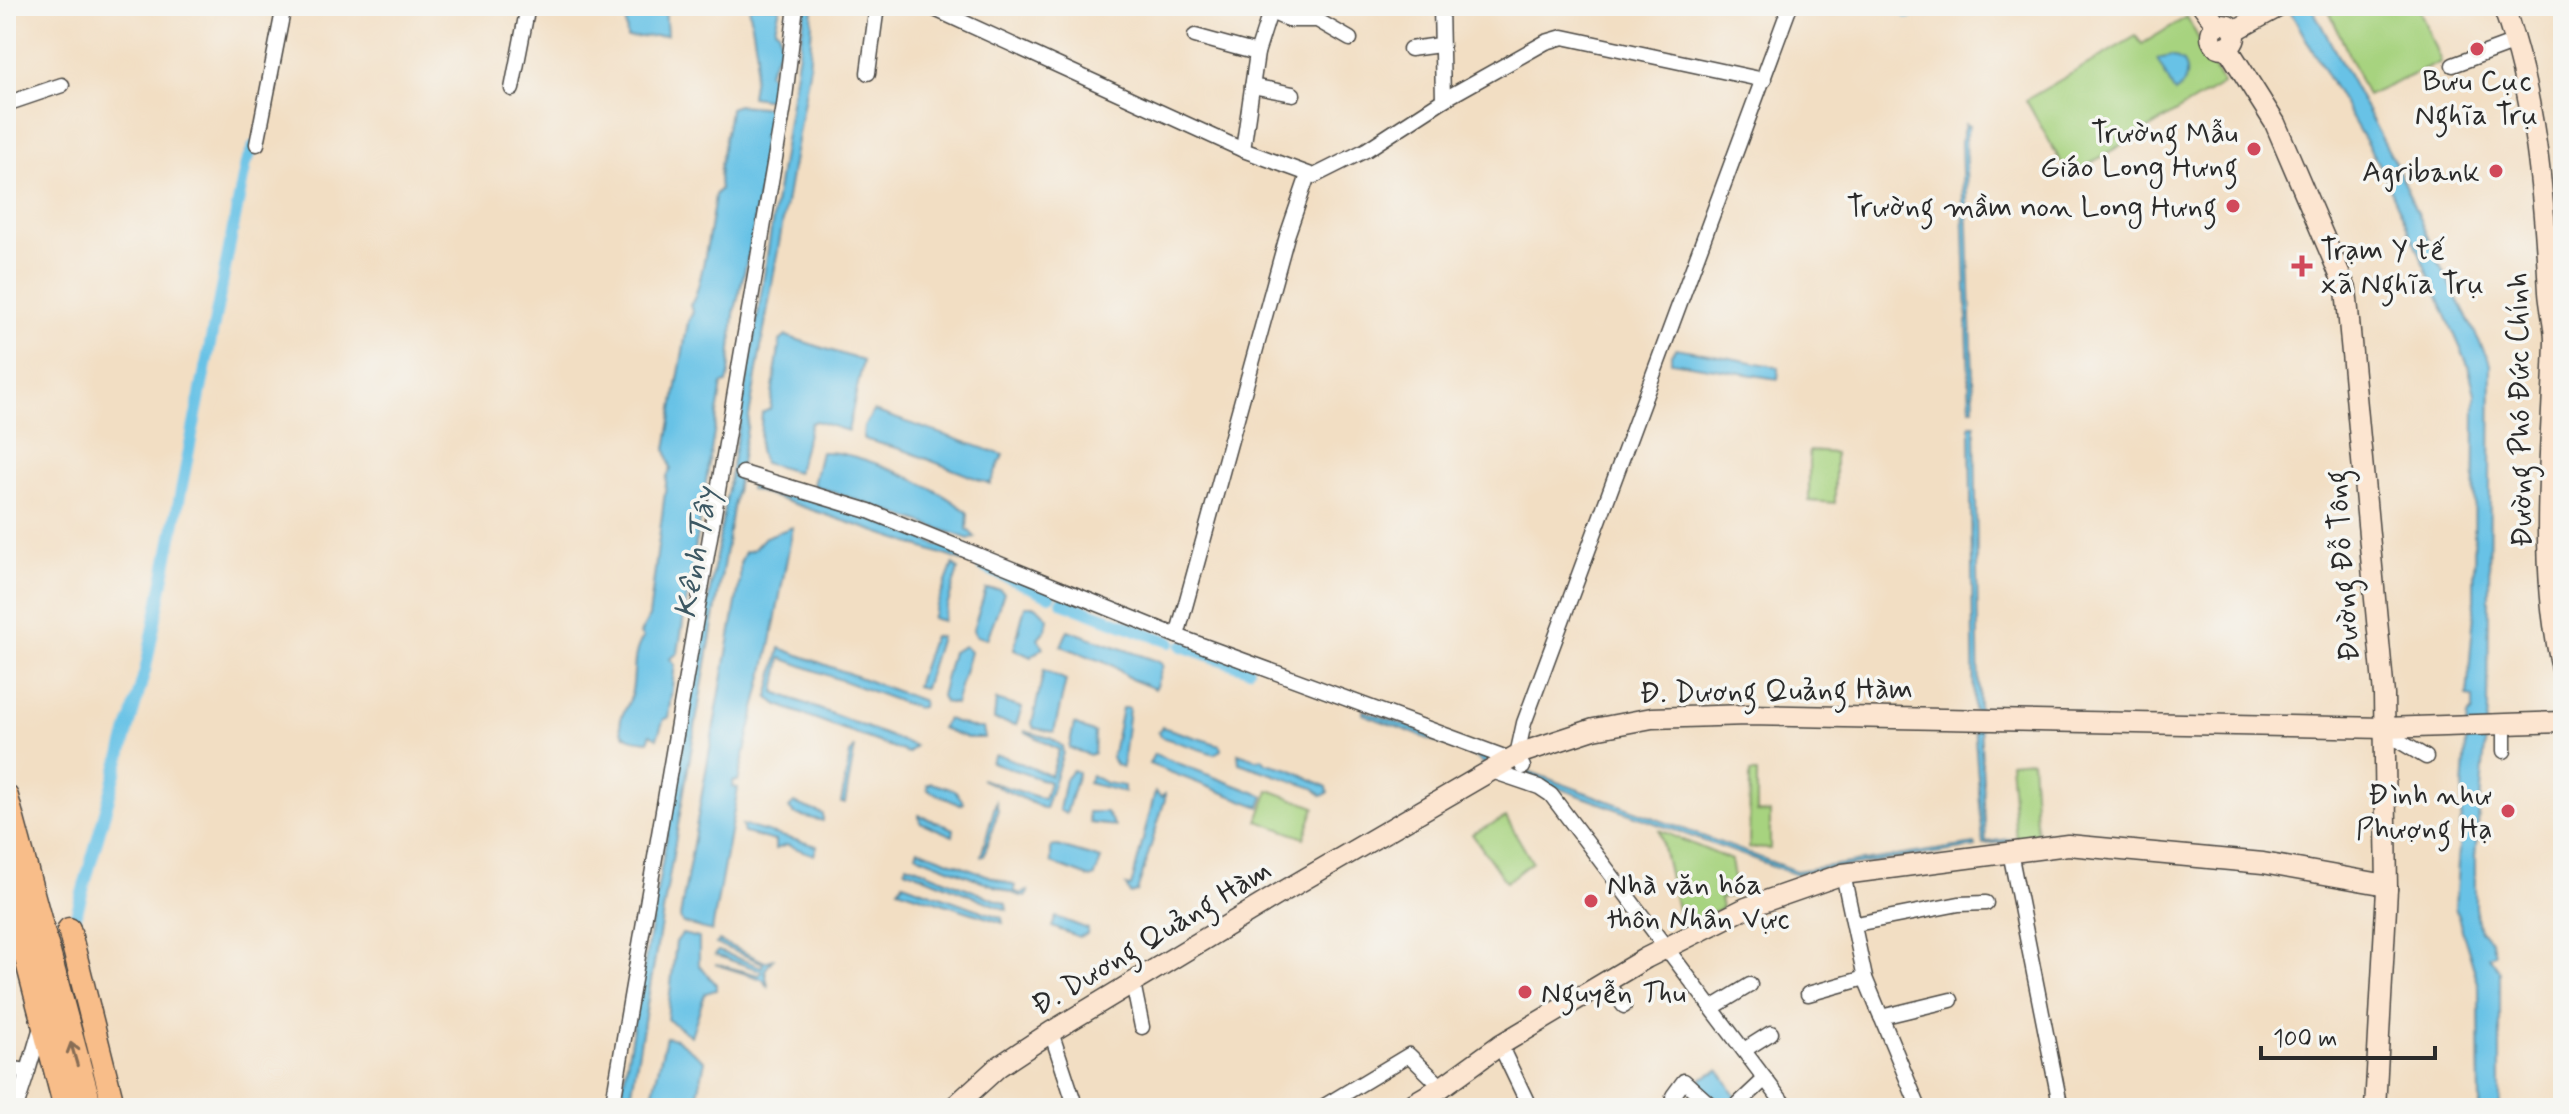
<svg xmlns="http://www.w3.org/2000/svg" width="2569" height="1114" font-family="Mynerve,sans-serif">
	<style>
		.green { fill: #a7d37f; stroke: #697f55; stroke-width: 2 }
		.water { fill: #68c2e6; stroke: #4a7688; stroke-width: 2 }
		.lines { fill: none; stroke-linecap: round; stroke-linejoin: round }
		.canal { stroke: #68c2e6; stroke-width: 12 }
		.street-casing { stroke: #494642; stroke-width: 17 }
		.secondary-casing { stroke: #494642; stroke-width: 23 }
		.primary-casing { stroke: #494642; stroke-width: 25 }
		.highway-casing { stroke: #494642; stroke-width: 27 }
		.street { stroke: #fff; stroke-width: 14 }
		.secondary { stroke: #fce5d0; stroke-width: 20 }
		.primary { stroke: #f8bd89; stroke-width: 22 }
		.highway { stroke: #f8bd89; stroke-width: 24 }
		.oneway { stroke: #876d55 }
		.poi-dot { fill: #d1495b; stroke: #f6f6f2; stroke-width: 3 }
		.labels { text-anchor: middle; stroke-width: 7; stroke-linejoin: round; paint-order: stroke }
		.poi-label { font-size: 30px; fill: #2b2b2b; stroke: #f6f6f2; text-anchor: end }
		.street-label { font-size: 30px; fill: #2b2b2b; stroke: #f6f6f2 }
		.water-label { font-size: 32px; font-style: italic; fill: #3d5863; stroke: #f6f6f2 }
	</style>
	<rect width="100%" height="100%" fill="#f6f6f2"/>
	<filter id="ink" filterUnits="userSpaceOnUse"><feTurbulence type="fractalNoise" baseFrequency=".0125" numOctaves="2"/><feDisplacementMap in="SourceGraphic" scale="16" xChannelSelector="R" yChannelSelector="G"/><feConvolveMatrix kernelMatrix="1 2 1 2 8 2 1 2 1" color-interpolation-filters="sRGB"/></filter>
	<filter id="wash" filterUnits="userSpaceOnUse"><feTurbulence type="fractalNoise" baseFrequency=".006" numOctaves="4" result="noise"/><feDisplacementMap in="SourceGraphic" scale="32" xChannelSelector="R" yChannelSelector="G"/><feGaussianBlur stdDeviation="1.8" result="paint"/><feColorMatrix in="noise" values="0 0 0 0 0 0 0 0 0 0 0 0 0 0 0 0 0 1.4 0 .05"/><feComposite in="paint" operator="in"/></filter>
	<g filter="url(#wash)">
		<rect width="100%" height="100%" fill="#f2dec3"/>
		<g class="green">
			<path d="M2327,6H2418L2441,62L2367,96Z"/>
			<path d="M2187,17L2223,84L2069,176L2026,100L2136,36L2142,44Z"/>
			<path d="M1809,451L1835,453V503L1809,501Z"/>
			<path d="M2032,760L2037,839L2016,840L2010,762Z"/>
			<path d="M1750,773H1757V812L1770,813V849L1749,848Z"/>
			<path d="M1269,790L1315,807L1304,838L1258,821Z"/>
			<path d="M1506,817L1532,862L1506,882L1472,834Z"/>
			<path d="M1659,830L1731,860L1737,895L1720,898L1722,908L1681,926Z"/>
		</g>
		<g class="water">
			<path d="M625,6H665L667,35L627,38Z"/>
			<path d="M749,6L780,7L775,28L779,31L781,46L768,72L774,82L772,100L751,97L757,54Z"/>
			<path d="M806,6H813L809,71L629,1108H619L752,352Z"/>
			<path d="M2287,6H2311L2395,163L2439,263L2491,364L2488,711L2475,858V907L2480,931L2491,940L2495,953L2489,956L2500,971V1108H2480L2479,986L2455,907L2468,716L2473,711V697L2467,696L2474,612L2475,394L2468,365L2383,172Z"/>
			<path d="M2172,56L2183,62C2190,73 2185,86 2175,93L2157,59Z"/>
			<path d="M738,105L773,108L769,134L762,137L766,146L750,249L734,314L729,375L727,383L722,384L678,653L670,659L675,665L668,718L664,719L657,738L650,734L649,741C640,740 624,740 621,729C618,717 627,709 630,699C637,679 630,655 643,638L640,634L649,617L667,476L671,469L666,449L688,322L693,312L690,305C700,297 712,217 715,195L720,189C716,166 728,133 730,108Z"/>
			<path d="M1965,124L1969,126L1965,139L1974,408H1970L1961,141Z"/>
			<path d="M786,336L863,361L848,431L816,421L811,423L797,472L764,463L759,451L762,413L770,409L780,341Z"/>
			<path d="M1676,348L1779,367L1778,379L1671,362V354Z"/>
			<path d="M874,411L1003,455L990,484L904,450L863,439L864,426Z"/>
			<path d="M1970,425H1975L1979,711L1974,710Z"/>
			<path d="M821,452C859,450 940,488 968,513L967,529L975,537L969,539L813,485Z"/>
			<path d="M751,483L867,518L969,557L962,561L750,489Z"/>
			<path d="M793,527L771,642L738,781H733L732,787L738,788L712,931L682,923L680,917L740,580V563L745,552L753,550L765,537Z"/>
			<path d="M953,564L958,569L943,621L932,618Z"/>
			<path d="M986,589H999L1004,593L987,639L976,636L973,630Z"/>
			<path d="M1025,606H1036L1048,618L1046,629L1038,638L1043,647L1031,657L1014,649Z"/>
			<path d="M1068,630L1157,661L1163,665L1155,689L1131,679L1112,665L1061,646Z"/>
			<path d="M933,636L940,637L924,688L916,686Z"/>
			<path d="M964,646L970,652L955,704L944,702L941,696L952,652Z"/>
			<path d="M780,648L923,701L922,707L917,708L781,658L775,692L915,746L908,753L778,705L768,698Z"/>
			<path d="M1044,670L1066,680L1054,732L1034,728L1032,724Z"/>
			<path d="M996,700L1022,708L1016,725L994,720Z"/>
			<path d="M1122,708H1129L1122,767L1116,765L1112,758Z"/>
			<path d="M1363,710L1493,757L1484,764L1476,757L1363,714Z"/>
			<path d="M947,719L973,728H983L985,738H967L941,728Z"/>
			<path d="M1074,724L1095,733L1094,753L1090,755L1069,748Z"/>
			<path d="M1974,724H1980L1986,842L2010,839L2012,842L1983,844Z"/>
			<path d="M1162,727L1220,745L1221,750L1214,754L1161,737L1158,732Z"/>
			<path d="M1024,731L1050,738L1062,746L1063,753L1045,809L981,779L1044,799L1049,782L991,762L995,755L1003,756L1051,776L1059,750Z"/>
			<path d="M855,747L845,803H841L850,754Z"/>
			<path d="M1238,753L1259,760L1262,758L1266,763L1290,769L1327,787L1328,793L1322,796L1314,788L1239,763Z"/>
			<path d="M1154,754L1264,796L1260,807L1149,764Z"/>
			<path d="M1509,764L1796,871L1975,844L1976,847L1795,874L1506,769Z"/>
			<path d="M1073,770L1078,773L1066,814L1059,810L1065,779Z"/>
			<path d="M1092,775L1106,783L1124,786V792L1088,783Z"/>
			<path d="M931,783L955,790L964,803L960,805L928,790L927,785Z"/>
			<path d="M1155,792L1161,797L1165,794V799L1137,892L1130,894L1126,886L1131,887Z"/>
			<path d="M996,802L998,810L984,856H981Z"/>
			<path d="M794,803L823,814V821L794,814L789,808Z"/>
			<path d="M1088,812H1106L1115,826L1090,823Z"/>
			<path d="M919,815L954,829L953,836L920,822Z"/>
			<path d="M742,825L817,846L814,855L787,845L775,849V841L744,833Z"/>
			<path d="M1057,846L1101,859L1095,876L1091,878L1051,863V847Z"/>
			<path d="M918,849L1015,886L1014,891L1021,894L1028,891L1027,896H1020L921,857L916,854Z"/>
			<path d="M907,864L1006,904L1007,910L905,869Z"/>
			<path d="M903,883L1002,918L1003,923L898,889Z"/>
			<path d="M1056,917L1088,929L1087,934L1079,937L1052,927Z"/>
			<path d="M682,934L699,938V965L716,984V990L705,993L691,1036L667,1019L676,942Z"/>
			<path d="M719,941L765,962L773,959L765,970L768,986L762,979L715,964L759,975L762,971L715,955L718,951L762,967L763,963L716,944Z"/>
			<path d="M666,1037L676,1039L705,1061L695,1108H649Z"/>
			<path d="M1719,1070L1736,1097L1725,1108L1700,1086L1702,1078Z"/>
		</g>
		<g class="lines">
			<g class="canal">
				<path d="M1903,6L1908,13"/>
				<path d="M982,566L1050,596"/>
				<path d="M1062,602L1170,642"/>
				<path d="M1182,646L1248,669"/>
				<path d="M72,929L146,667L246,163L254,146"/>
			</g>
		</g>
	</g>
	<g filter="url(#ink)">
		<g class="lines">
			<defs>
				<g id="street">
					<path d="M928,6L1243,150L1314,176L1366,150L1443,100L1546,42L1563,37L1764,80"/>
					<path d="M1441,6L1443,100"/>
					<path d="M1271,12L1289,20H1317L1350,39"/>
					<path d="M1195,36L1257,53"/>
					<path d="M1410,49L1440,45"/>
					<path d="M2453,65L2515,42"/>
					<path d="M868,73L877,6"/>
					<path d="M1252,86L1293,94"/>
					<path d="M512,89L528,6"/>
					<path d="M6,104L62,85"/>
					<path d="M257,144L284,6"/>
					<path d="M1243,150L1257,53L1272,6"/>
					<path d="M743,473L869,511L1177,636L1510,759"/>
					<path d="M1177,636L1287,236L1308,175"/>
					<path d="M2504,724V751"/>
					<path d="M2384,732L2426,757"/>
					<path d="M1523,767L1517,755L1524,723L1790,6"/>
					<path d="M1489,770L1539,787L1551,795L1787,1108"/>
					<path d="M2010,852L2060,1104"/>
					<path d="M1843,874L1865,978L1919,1108"/>
					<path d="M1856,924L1959,904L1986,903"/>
					<path d="M1606,982L1624,1006"/>
					<path d="M1133,983L1142,1027"/>
					<path d="M1808,994L1865,978"/>
					<path d="M1712,1008L1750,985"/>
					<path d="M1881,1017L1951,1000"/>
					<path d="M1051,1032L1076,1108"/>
					<path d="M1500,1045L1530,1108"/>
					<path d="M1744,1050L1771,1033"/>
					<path d="M6,1068L28,1071L41,1027"/>
					<path d="M1673,1096L1684,1081L1714,1108"/>
					<path d="M16,1108L28,1071"/>
					<path d="M612,1108L784,106L796,6"/>
					<path d="M1321,1108L1409,1055L1442,1087"/>
					<path d="M1734,1108L1765,1079"/>
				</g>
				<g id="secondary">
					<path d="M2203,6L2217,25"/>
					<path d="M2503,6C2536,97 2544,196 2549,292C2550,308 2555,325 2555,341C2552,451 2537,566 2563,673"/>
					<circle cx="2223" cy="36" r="12"/>
					<path d="M2234,31L2280,6"/>
					<path d="M2227,47L2275,123L2346,289L2384,695L2387,889L2375,1108"/>
					<path d="M953,1108L998,1067L1051,1032L1279,894L1521,753L1594,729L1652,718L1747,715L2384,728L2563,722"/>
					<path d="M1406,1108L1442,1087L1500,1045L1646,958L1746,908L1843,874L2068,845L2263,863L2381,884L2387,889"/>
				</g>
				<path id="primary" d="M69,929L114,1108"/>
				<g id="highway">
					<path d="M6,797L90,1108"/>
					<path d="M6,878L66,1108"/>
				</g>
			</defs>
			<use href="#street" class="street-casing"/>
			<use href="#secondary" class="secondary-casing"/>
			<use href="#primary" class="primary-casing"/>
			<use href="#highway" class="highway-casing"/>
			<use href="#street" class="street"/>
			<use href="#secondary" class="secondary"/>
			<use href="#primary" class="primary"/>
			<use href="#highway" class="highway"/>
		</g>
		<defs><path id="oneway-shaft" d="M-6 0H5M1.5-3L5.5 0L1.5 3" fill="none" stroke-width="1.6" stroke-linecap="round" stroke-linejoin="round" transform="scale(2)"/></defs>
		<use class="oneway" href="#oneway-shaft" transform="translate(74 1054) rotate(-106)"/>
	</g>
	<g class="poi-dot">
		<circle cx="2477" cy="49" r="8"/>
		<circle cx="2254" cy="149" r="8"/>
		<circle cx="2496" cy="171" r="8"/>
		<circle cx="2233" cy="206" r="8"/>
		<path d="M2298 254h8v8h8v8h-8v8h-8v-8h-8v-8h8z"/>
		<circle cx="2508" cy="811" r="8"/>
		<circle cx="1591" cy="901" r="8"/>
		<circle cx="1525" cy="992" r="8"/>
	</g>
	<g class="labels">
		<g class="poi-label">
			<text x="2477" y="90" text-anchor="middle">Bưu Cục<tspan x="2477" dy="34">Nghĩa Trụ</tspan></text>
			<text x="2238" y="142">Trường Mẫu<tspan x="2238" dy="34">Giáo Long Hưng</tspan></text>
			<text x="2480" y="181">Agribank</text>
			<text x="2217" y="216">Trường mầm non Long Hưng</text>
			<text x="2320" y="259" text-anchor="start">Trạm Y tế<tspan x="2320" dy="34">xã Nghĩa Trụ</tspan></text>
			<text x="2492" y="804">Đình như<tspan x="2492" dy="34">Phượng Hạ</tspan></text>
			<text x="1607" y="894" text-anchor="start">Nhà văn hóa<tspan x="1607" dy="34">thôn Nhân Vực</tspan></text>
			<text x="1541" y="1002" text-anchor="start">Nguyễn Thu</text>
		</g>
		<g class="street-label">
			<text transform="translate(2519 410) rotate(-91)" y="10">Đường Phó Đức Chính</text>
			<text transform="translate(2342 566) rotate(-94)" y="10">Đường Đỗ Tông</text>
			<text transform="translate(1776 690) rotate(-1)" y="10">Đ. Dương Quảng Hàm</text>
			<text transform="translate(1151 937) rotate(-31)" y="10">Đ. Dương Quảng Hàm</text>
		</g>
		<g class="water-label">
			<text transform="translate(695 553) rotate(-80)" y="11">Kênh Tây</text>
		</g>
	</g>
	<rect width="2569" height="1114" fill="none" stroke="#f6f6f2" stroke-width="32"/>
	<path d="M2261 1046v12h174v-12" fill="none" stroke="#2b2b2b" stroke-width="4"/>
	<text x="2273" y="1046" font-size="24" fill="#2b2b2b" stroke="#f6f6f2" stroke-width="6" paint-order="stroke">100 m</text>
</svg>
